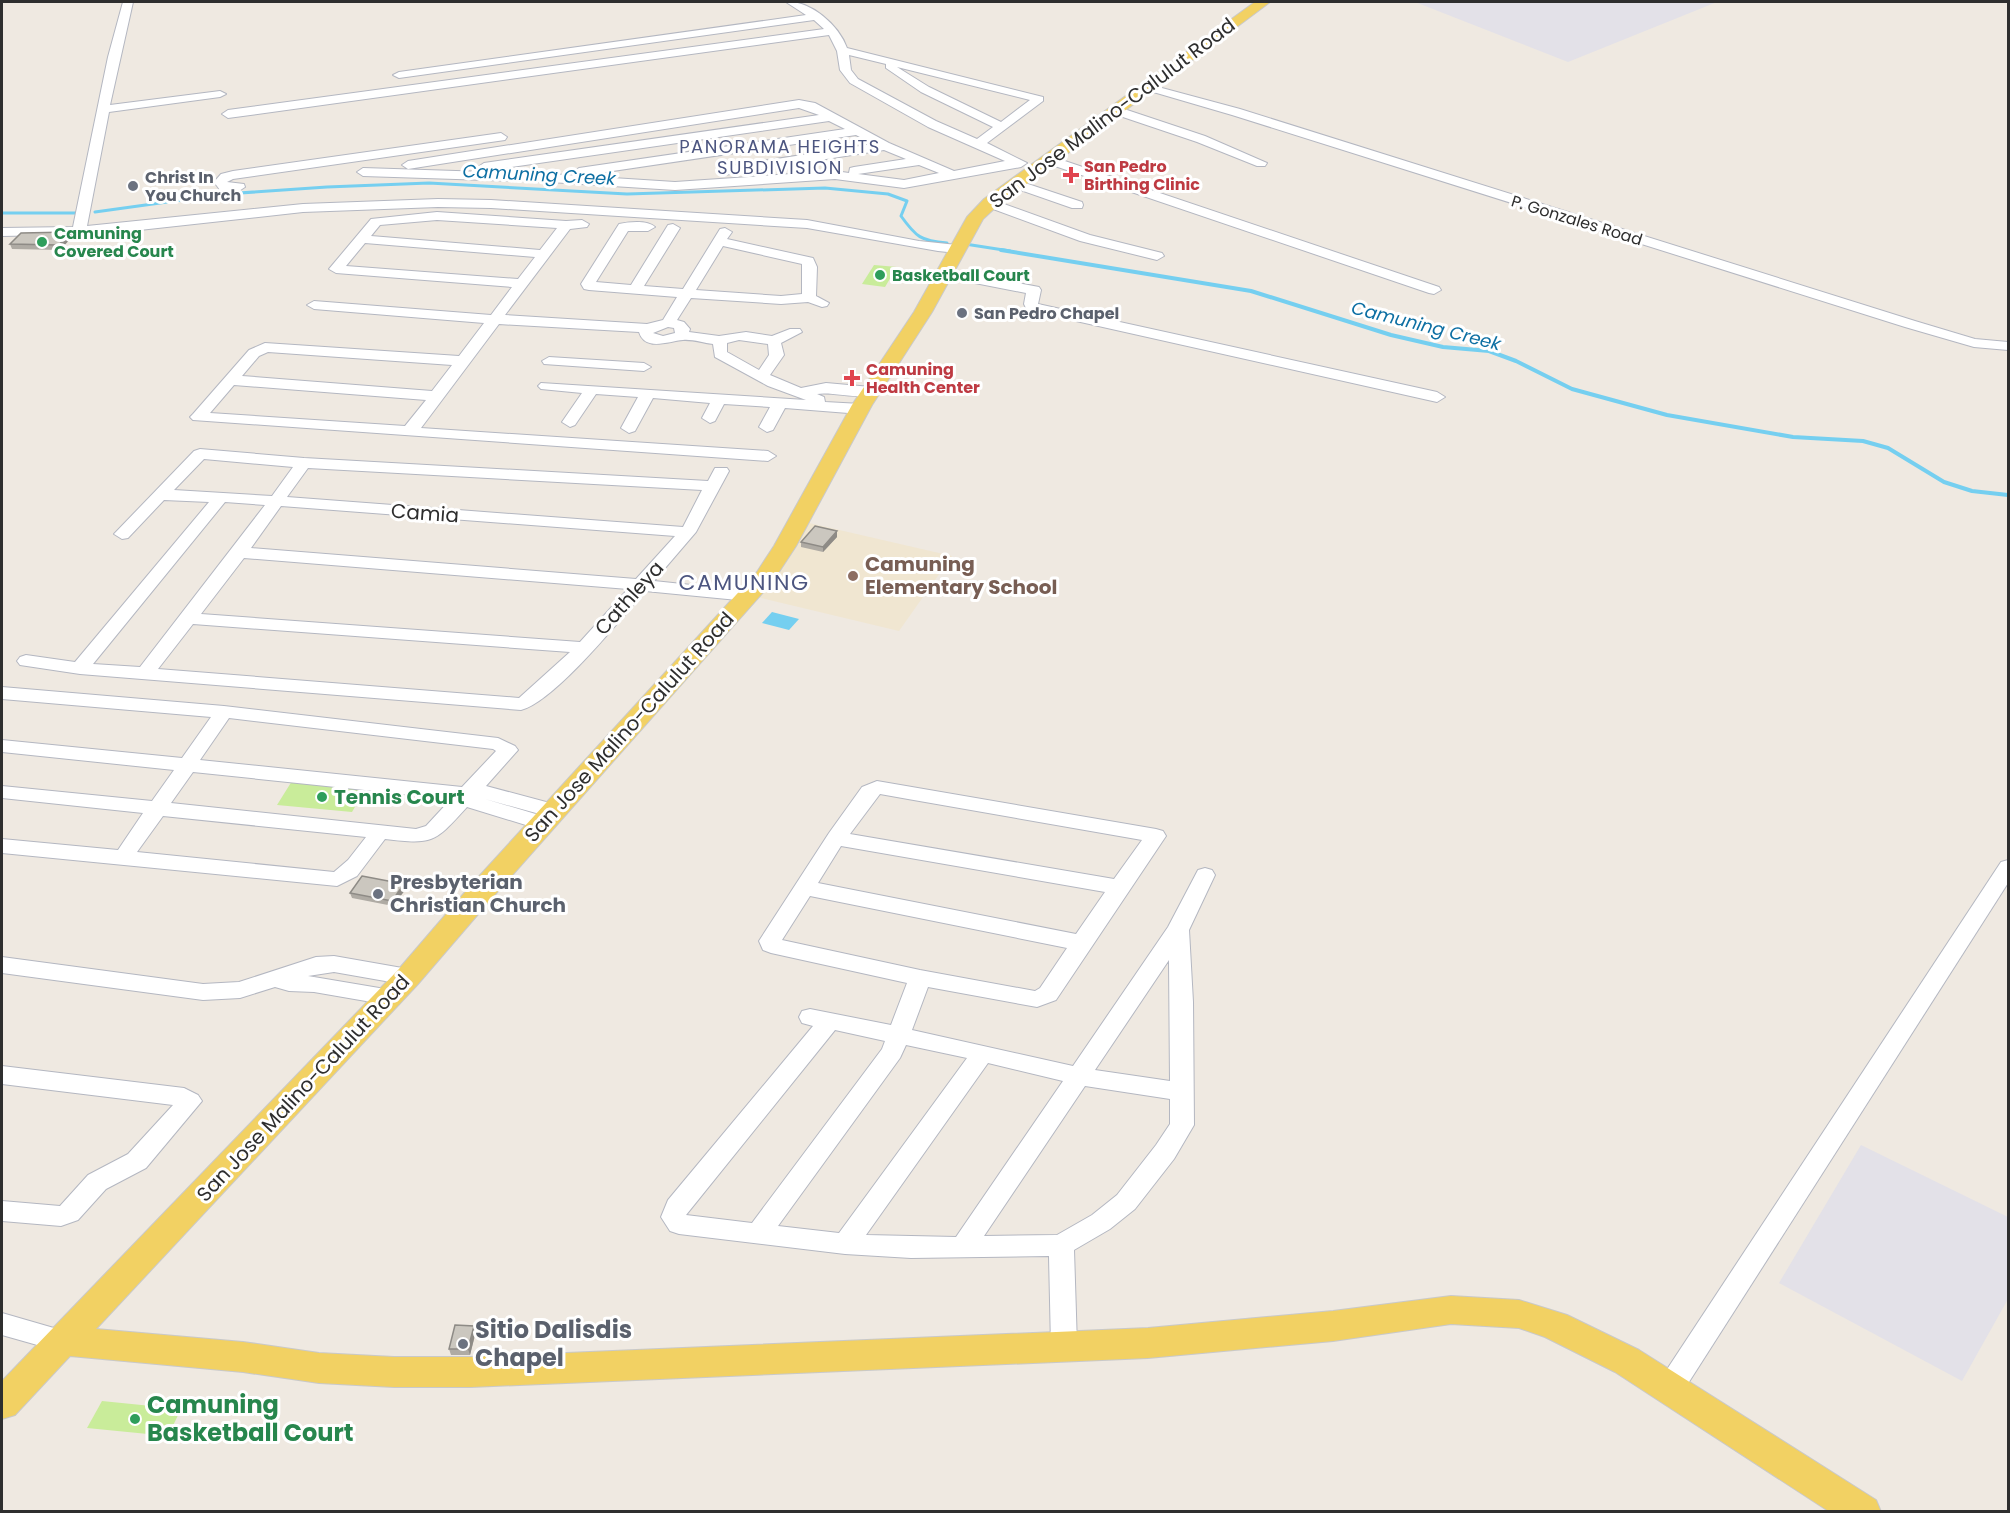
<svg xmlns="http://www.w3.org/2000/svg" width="2010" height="1513" font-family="Poppins,sans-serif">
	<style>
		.industrial { fill: #e3e1e8 }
		.education { fill: #f0e6d1 }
		.pitch { fill: #c9ec9a }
		.water { fill: #75cff0 }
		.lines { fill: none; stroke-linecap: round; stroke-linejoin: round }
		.stream-far1 { stroke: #75cff0; stroke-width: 3 }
		.stream { stroke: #75cff0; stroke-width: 4 }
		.minor-casing { stroke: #b4b7c1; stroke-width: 2 }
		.major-casing { stroke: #c9c9c9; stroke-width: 2 }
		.minor { fill: #fff; fill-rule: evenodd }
		.major { fill: #f2d163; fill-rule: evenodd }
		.wall { fill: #afaba4 }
		.shaded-wall { fill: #8e8b86 }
		.building { fill: #cbc7bf; stroke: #8e8b86; stroke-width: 1.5 }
		.health-dot { fill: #e0444e; stroke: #fff; stroke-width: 2 }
		.worship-dot { fill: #6b7280; stroke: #fff; stroke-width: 2 }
		.leisure-dot { fill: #2e9e5b; stroke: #fff; stroke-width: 2 }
		.education-dot { fill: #8d6e63; stroke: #fff; stroke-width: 2 }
		.labels { text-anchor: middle; stroke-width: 6; stroke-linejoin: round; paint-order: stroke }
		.far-health-label { font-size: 16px; font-weight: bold; fill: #be3a42; stroke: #fff; text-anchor: start }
		.far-worship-label { font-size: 16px; font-weight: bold; fill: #5b616d; stroke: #fff; text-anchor: start }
		.far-street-label { font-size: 16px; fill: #2e2e2e; stroke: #fff }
		.far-leisure-label { font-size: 16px; font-weight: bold; fill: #27864d; stroke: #fff; text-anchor: start }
		.far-neighbourhood-label { font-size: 18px; letter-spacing: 1.5px; fill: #4d5680; stroke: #fff }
		.far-water-label { font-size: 18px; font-style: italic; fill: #0d6fa3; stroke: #fff }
		.street-label { font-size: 20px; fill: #2e2e2e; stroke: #fff }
		.education-label { font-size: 20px; font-weight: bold; fill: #785e54; stroke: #fff; text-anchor: start }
		.leisure-label { font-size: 20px; font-weight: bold; fill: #27864d; stroke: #fff; text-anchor: start }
		.worship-label { font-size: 20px; font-weight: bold; fill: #5b616d; stroke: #fff; text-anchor: start }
		.quarter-label { font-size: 22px; letter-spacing: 1.5px; fill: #4d5680; stroke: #fff }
		.near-worship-label { font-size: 24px; font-weight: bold; fill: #5b616d; stroke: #fff; text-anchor: start }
		.near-leisure-label { font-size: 24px; font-weight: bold; fill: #27864d; stroke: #fff; text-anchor: start }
	</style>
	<rect width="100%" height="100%" fill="#efe9e1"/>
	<g class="industrial">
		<path d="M1415,2H1717L1568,62Z"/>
		<path d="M1861,1145L2008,1217V1299L1962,1381L1779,1283Z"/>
	</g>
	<path class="education" d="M809,523L952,556L899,631L753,596Z"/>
	<g class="pitch">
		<path d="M874,265L897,267L885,287L862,284Z"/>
		<path d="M292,781L366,788L352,812L277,805Z"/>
		<path d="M102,1401L181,1409L168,1436L87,1428Z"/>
	</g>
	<path class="water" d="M772,612L799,619L789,630L762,623Z"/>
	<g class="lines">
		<g class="stream-far1">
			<path d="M95,212L225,194L327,187L429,183L627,194L825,188L888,194L907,201L901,216C916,237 921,241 947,243"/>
			<path d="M2,213H76"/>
			<path d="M965,244L1010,251"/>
		</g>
		<path class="stream" d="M1001,250L1251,291L1391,335L1443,347L1489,351L1516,361L1572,389L1667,415L1793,437L1863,441L1888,448L1944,482L1972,491L2008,495"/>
		<defs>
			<g id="minor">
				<path d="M123,2H133L110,105L220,91L226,94L220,97L109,112L87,226L303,204L438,199L491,200L807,220L919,241L957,245L964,249L957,253L938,251L807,228L491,208L438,207L303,212L103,234L2,236V228L73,227L108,57Z"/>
				<path d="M786,2C810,0 839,25 847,48L1043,97V101L987,143L1027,163L1021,167L904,188L835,179L675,190L550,182L363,176L357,172L363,168L550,174L675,182L835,171L849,173L850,168L854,167L906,159L884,150L724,175L718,171L724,167L873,144L856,135L579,176L573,172L579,168L845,129L829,121L484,171L478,167L484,163L819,115L799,108L408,169L402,165L408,161L799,100L815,103L889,143L954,171L1005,161L928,127L850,83L840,70L837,51L829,35L228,118L222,114L228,110L824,29L814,20L399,78L393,75L399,72L806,15ZM849,55L886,64V68L921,92L993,127L977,139L936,121L858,79L851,70ZM897,67L1030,100L1001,122L929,87ZM919,165L939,173L904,180L858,174Z"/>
				<path d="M1147,84L1240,109L1915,321L1975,339L2008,342V350L1974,347L1905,327L1232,115L1143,89V85Z"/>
				<path d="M1115,106L1205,136L1267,163L1265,166H1257L1197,142L1111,113V107Z"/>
				<path d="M501,133L507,137L505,140L233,179L227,182L244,184L245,187L239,191L220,190L214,182L221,174L233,171Z"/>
				<path d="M1050,156L1439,287L1441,290L1434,294L1429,293L1046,163L1044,160Z"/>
				<path d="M1016,180L1082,202L1083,205L1082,208H1072L1012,187L1010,184Z"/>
				<path d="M990,199L1090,235L1162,253L1164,256L1157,260L1080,241L985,206L984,203Z"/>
				<path d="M437,212L566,221L582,220L589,224L587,227L570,229L505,315L647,324L663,320L677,297L589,290L584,289L581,284L619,224C629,222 647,220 655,227L648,231H628L596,282L631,285L668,225L673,224L680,228L644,286L683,289L720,229L725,228L732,232L727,239L813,258L817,267L816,296L829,303L827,306L822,307L808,302L781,304L691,298L677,320L684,322L690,329L689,332L719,336L746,332L772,336L790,329H800L802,332L781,343L784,355L770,375L801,388L826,383L871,387L879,392C870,402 832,391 817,394L824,397L825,402L861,404L869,409L861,414L785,408L773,430L767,432L759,427L770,407L724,404L715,421L710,423L702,418L710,403L653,398L635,431L629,433L621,428L638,397L596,394L575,425L570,427L562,422L582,393L541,389L538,386L541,383L806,400L768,386L715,357L713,344C704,343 692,339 683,340C669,341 645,352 639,332L499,324L421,428L768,451L776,456L768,461L193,420L190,417L193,414L249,350L265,343L459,356L484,323L314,309L307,305L314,301L491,315L512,287L336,273L329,269L371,219ZM437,220L557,228L540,250L371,236L380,225ZM365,243L535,257L518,279L346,266ZM723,246L802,264V294L781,296L696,290ZM668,327L674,328L675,333L663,336L653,333ZM739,340L768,344L769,355L759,370L727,352V343ZM268,352L452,365L432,391L242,376L259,356ZM234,385L426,400L405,426L210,413Z"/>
				<path d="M944,269L1039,287L1041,290L1038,304L1437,392L1445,397L1437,402L1027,310L1024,304L1026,293L939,276L937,273Z"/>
				<path d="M549,357L644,363L651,367L644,371L544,364L542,361Z"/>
				<path d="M200,449L304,458L708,481L715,468H727L729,471L696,532L654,581L748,591L754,592L757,596L754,600L748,601L645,591C621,619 554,702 521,710L80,674L20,665L17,661L20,657L26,655L75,662L209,502L164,500L128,538L122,539L114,534L194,451ZM204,459L293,467L272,496L174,490ZM308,468L702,490L683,527L287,497ZM225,502L265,505L140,667L93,664ZM281,506L675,536L636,579L251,548ZM244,558L628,589L580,642L201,614ZM193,624L570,652L519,698L158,669Z"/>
				<path d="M2,687L224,706L498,738L515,746L518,750L486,786L561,806L564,811L561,816L554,818L485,799L549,818L552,823L549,828L542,830L467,807C435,842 434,845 385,839L357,876L337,886L2,853V839L118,850L143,813L2,798V786L152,801L174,770L2,752V740L182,758L211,717L2,699ZM229,718L493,749L496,751L462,787L200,760ZM193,772L451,799L426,826L416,829L171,803ZM163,816L366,837L348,860L334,872L137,852Z"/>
				<path d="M877,781L1156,829L1163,831L1166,836L1056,1000L1037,1007L928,987L912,1030L1073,1066L1168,927L1198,870L1205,868L1212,870L1215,875L1189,930L1193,1002L1194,1125L1174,1159L1135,1209L1110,1229L1074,1250L1077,1346L1073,1354L1064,1357L1055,1354L1051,1346L1049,1256L911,1258L845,1254L679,1234L670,1231L661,1217L668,1200L813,1026L802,1023L799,1017L802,1011L810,1009L891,1025L907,983L771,953L763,950L759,941L829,833L862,787ZM880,794L908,799L1142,840L1114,879L850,834ZM841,846L1105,892L1076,934L818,883ZM810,896L1067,948L1040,988L1035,991L920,970L782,940ZM1169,960L1170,1081L1095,1070ZM835,1030L885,1041L882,1049L752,1223L686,1215ZM906,1045L967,1058L839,1233L778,1226L900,1058ZM988,1063L1063,1081L956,1237L866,1235ZM1085,1086L1170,1099V1124L1156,1145L1117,1195L1092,1215L1057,1235L984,1236Z"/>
				<path d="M2008,860V883L1680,1396L1670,1400L1660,1396L1657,1388L1660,1380L2001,862Z"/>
				<path d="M334,956L408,969L416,971L419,977L416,983L408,985L334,972L308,976L397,991L400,997L397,1003L389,1005L314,992L289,991L275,987L240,998L203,1000L2,973V957L203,984L239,982L316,957Z"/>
				<path d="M2,1066L184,1088L198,1095L202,1101L146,1168L106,1189L78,1220L61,1226L2,1221V1201L60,1206L88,1175L128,1154L173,1105L2,1084Z"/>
				<path d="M2,1313L71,1333L75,1341L71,1349L62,1352L2,1335Z"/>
			</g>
			<path id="major" d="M1255,2H1270L996,207L983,219L932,312L872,405L796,546L773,581L492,898L418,984L96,1329L243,1342L319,1353L394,1357H471L1148,1328L1333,1311L1451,1296L1519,1300L1567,1315L1639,1350L1876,1500L1881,1512H1830L1615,1372L1545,1337L1519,1328L1451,1324L1333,1341L1148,1358L471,1387H394L319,1383L243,1372L70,1356L15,1415L2,1419V1381L398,970L472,884L757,572L774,546L852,405L914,312L967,217L984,199Z"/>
		</defs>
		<use href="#minor" class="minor-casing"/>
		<use href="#major" class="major-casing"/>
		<use href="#minor" class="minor"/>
		<use href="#major" class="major"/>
	</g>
	<g class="wall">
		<path d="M72,237L60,250L12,249L10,244Z"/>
		<path d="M837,537L823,552L801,547V542Z"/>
		<path d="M404,884L405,890L393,906L352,898L350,893Z"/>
		<path d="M476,1331L470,1355H451L449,1349Z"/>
	</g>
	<g class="shaded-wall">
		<path d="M70,232L72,237L60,250L59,245Z"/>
		<path d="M837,531V537L823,552V547Z"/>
		<path d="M404,884L405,890L393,906L392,901Z"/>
		<path d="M474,1326L476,1331L470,1355L468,1349Z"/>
	</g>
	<g class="building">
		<path d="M70,232L59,245L10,244L21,233Z"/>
		<path d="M815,526L837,531L823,547L801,542Z"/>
		<path d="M362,876L404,884L392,901L350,893Z"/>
		<path d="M455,1325L474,1326L468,1349H449Z"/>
	</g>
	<g class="health-dot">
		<path d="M1068 166h6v6h6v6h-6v6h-6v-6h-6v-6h6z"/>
		<path d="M849 369h6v6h6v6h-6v6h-6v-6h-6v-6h6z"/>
	</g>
	<g class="worship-dot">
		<circle cx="133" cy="186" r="6"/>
		<circle cx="962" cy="313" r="6"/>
		<circle cx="378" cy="894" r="6"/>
		<circle cx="463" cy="1344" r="6"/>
	</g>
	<g class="leisure-dot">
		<circle cx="42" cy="242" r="6"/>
		<circle cx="880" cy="275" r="6"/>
		<circle cx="322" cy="797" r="6"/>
		<circle cx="135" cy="1419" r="6"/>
	</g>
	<circle class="education-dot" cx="853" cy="576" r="6"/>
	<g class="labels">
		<g class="far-health-label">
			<text x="1084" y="172">San Pedro<tspan x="1084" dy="18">Birthing Clinic</tspan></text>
			<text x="866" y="375">Camuning<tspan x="866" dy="18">Health Center</tspan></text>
		</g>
		<g class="far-worship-label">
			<text x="145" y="183">Christ In<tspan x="145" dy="18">You Church</tspan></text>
			<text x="974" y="319">San Pedro Chapel</text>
		</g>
		<g class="far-street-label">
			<text transform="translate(1577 220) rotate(17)" y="6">P. Gonzales Road</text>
		</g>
		<g class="far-leisure-label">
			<text x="54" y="239">Camuning<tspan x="54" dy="18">Covered Court</tspan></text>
			<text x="892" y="281">Basketball Court</text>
		</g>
		<g class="far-neighbourhood-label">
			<text x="780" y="153">PANORAMA HEIGHTS<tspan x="780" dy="21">SUBDIVISION</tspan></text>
		</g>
		<g class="far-water-label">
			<text transform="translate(539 175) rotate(3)" y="6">Camuning Creek</text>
			<text transform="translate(1426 326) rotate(14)" y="6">Camuning Creek</text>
		</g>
		<g class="street-label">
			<text transform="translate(1112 113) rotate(-37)" y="7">San Jose Malino-Calulut Road</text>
			<text transform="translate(425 513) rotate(4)" y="7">Camia</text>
			<text transform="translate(629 598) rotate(-48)" y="7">Cathleya</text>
			<text transform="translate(629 727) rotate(-48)" y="7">San Jose Malino-Calulut Road</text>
			<text transform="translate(303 1088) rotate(-47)" y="7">San Jose Malino-Calulut Road</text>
		</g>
		<g class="education-label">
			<text x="865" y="571">Camuning<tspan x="865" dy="23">Elementary School</tspan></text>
		</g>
		<g class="leisure-label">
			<text x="334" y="804">Tennis Court</text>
		</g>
		<g class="worship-label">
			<text x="390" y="889">Presbyterian<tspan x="390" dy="23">Christian Church</tspan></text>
		</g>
		<g class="quarter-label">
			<text x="744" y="590">CAMUNING</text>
		</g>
		<g class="near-worship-label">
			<text x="475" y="1338">Sitio Dalisdis<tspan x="475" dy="28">Chapel</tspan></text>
		</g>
		<g class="near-leisure-label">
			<text x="147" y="1413">Camuning<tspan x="147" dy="28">Basketball Court</tspan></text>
		</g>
	</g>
	<rect width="2010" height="1513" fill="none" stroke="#2e2e2e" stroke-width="6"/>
</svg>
